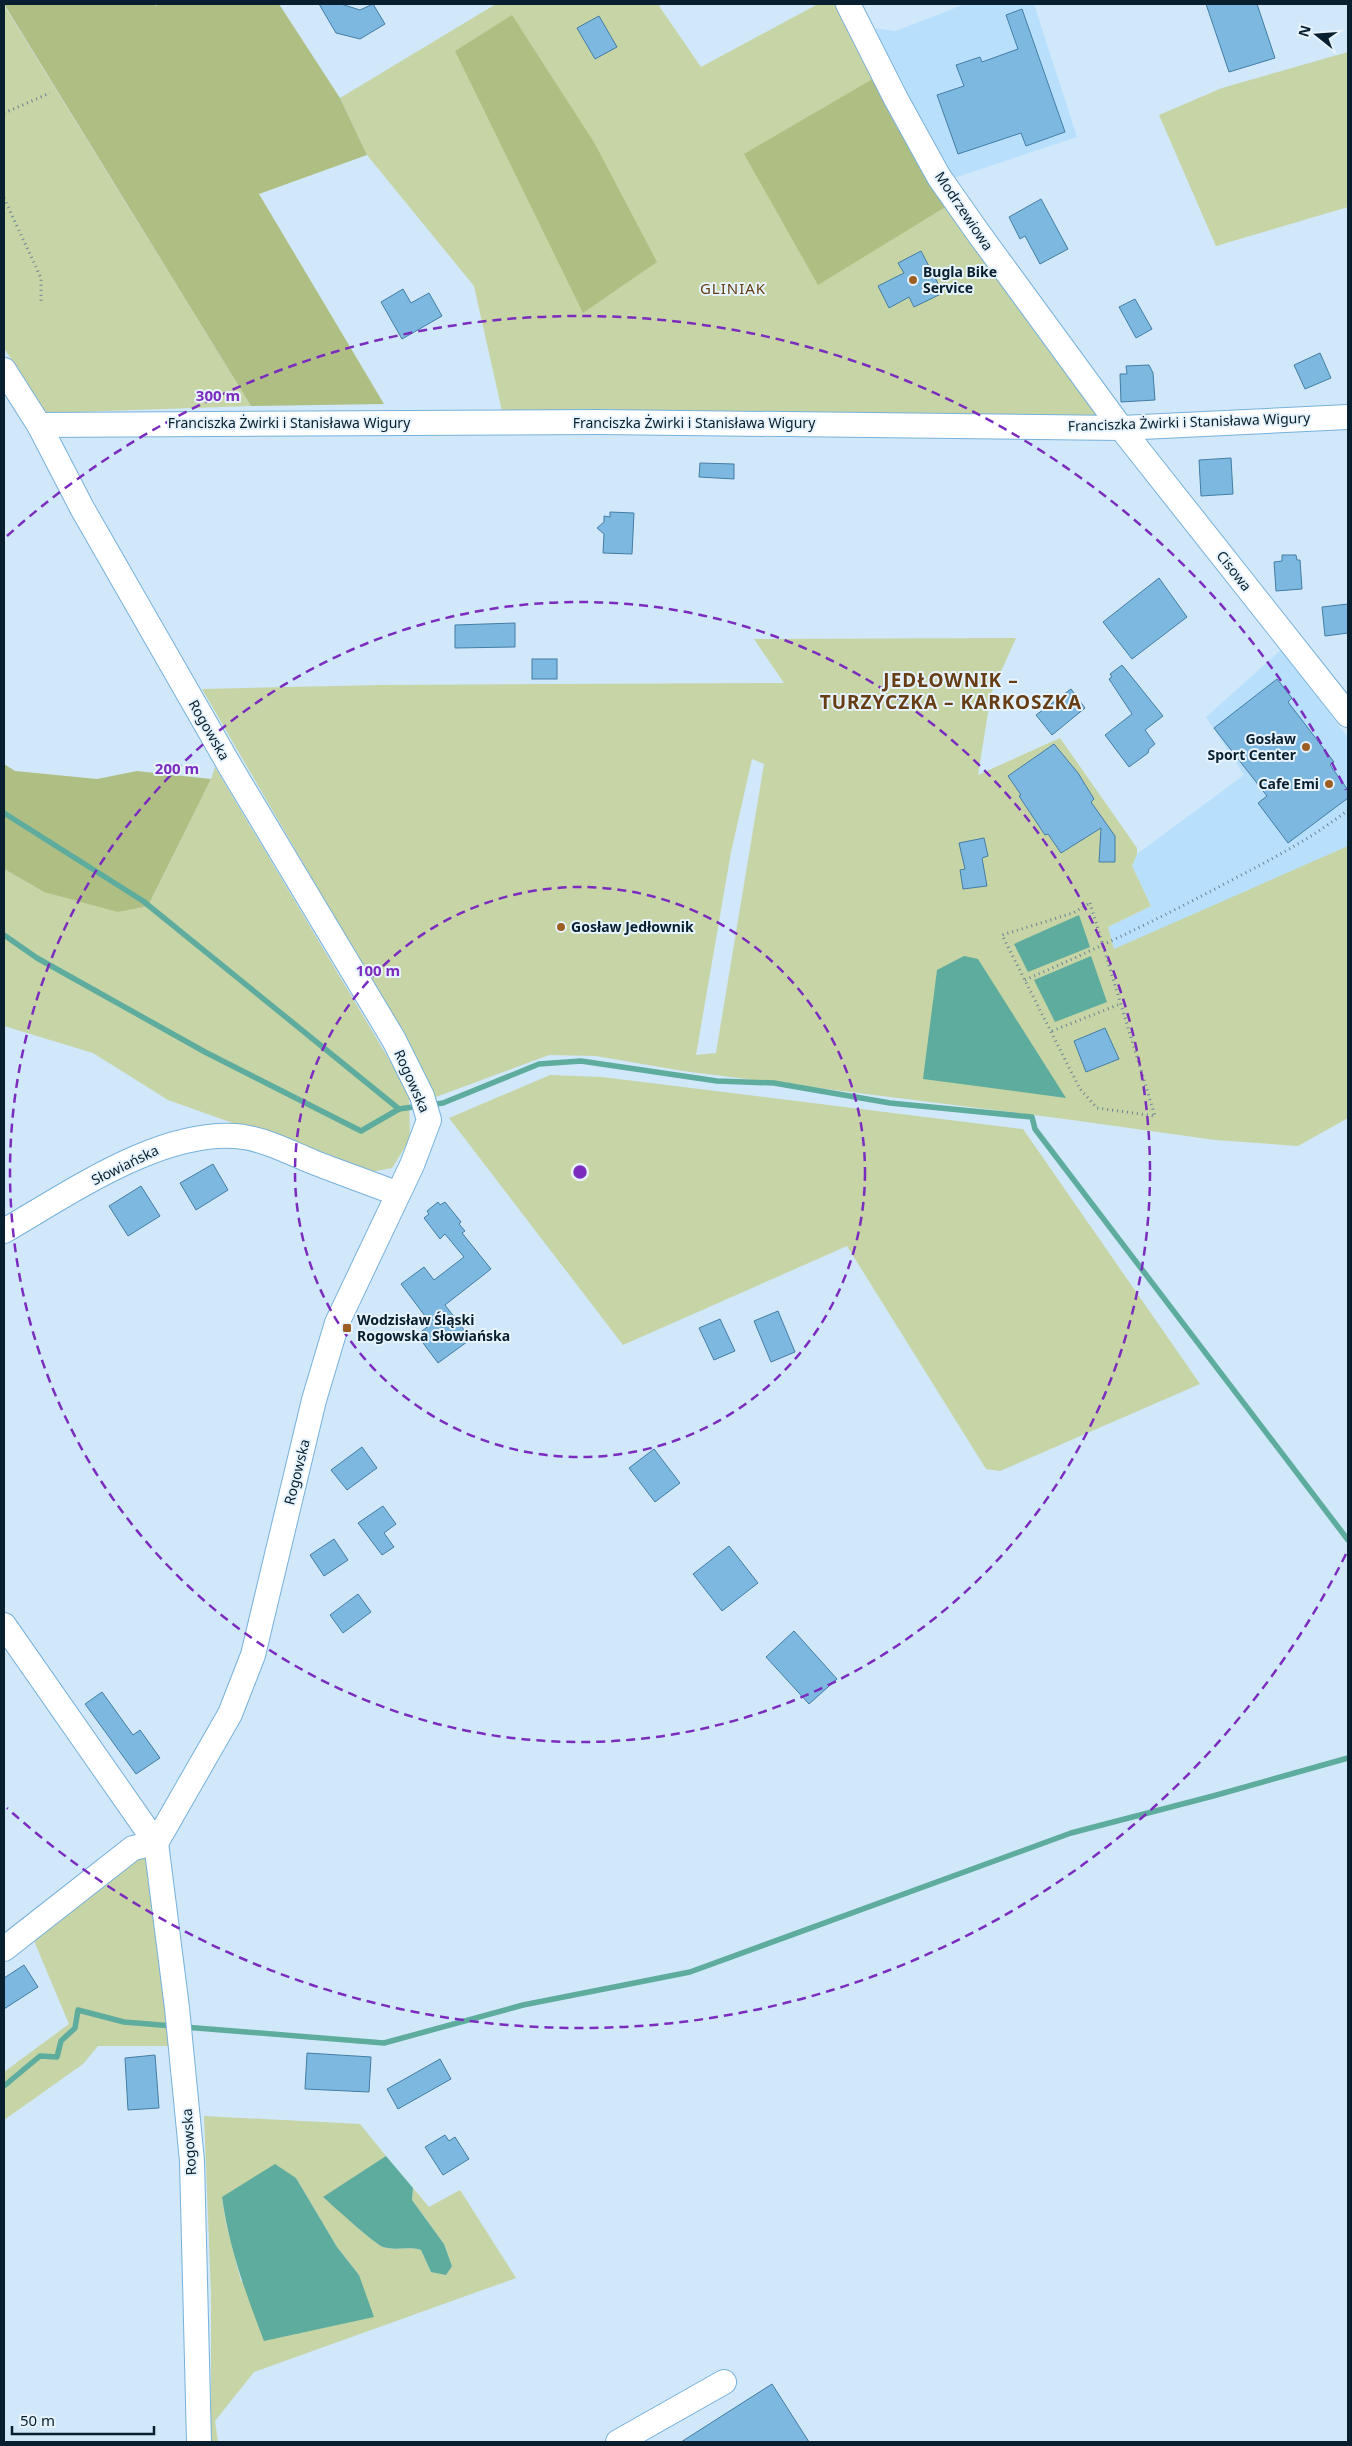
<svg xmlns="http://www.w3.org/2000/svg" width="1352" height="2446" font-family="'Noto Sans',sans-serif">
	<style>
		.built { fill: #b8e0fc }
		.green { fill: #c7d4a5; fill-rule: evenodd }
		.forest { fill: #afbf84 }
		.water { fill: #5dac9d }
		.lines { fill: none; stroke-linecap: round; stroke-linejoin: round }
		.stream { stroke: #5dac9d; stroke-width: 5.5 }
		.building { fill: #7db8e1; stroke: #447da4 }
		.minor-casing { stroke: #77b1db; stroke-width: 26 }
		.path { stroke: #6c8495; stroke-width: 3; stroke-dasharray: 1 4; stroke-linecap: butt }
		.minor { stroke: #fff; stroke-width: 24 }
		.ring { fill: none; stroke: #7b2cbf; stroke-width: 2.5; stroke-dasharray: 9 6 }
		.poi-dot { fill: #9c5e23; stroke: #e7f3fc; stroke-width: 2 }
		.labels { text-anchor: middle; stroke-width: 4; stroke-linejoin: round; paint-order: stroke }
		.street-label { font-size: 14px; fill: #071f2f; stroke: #e7f3fc }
		.poi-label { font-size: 14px; font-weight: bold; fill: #071f2f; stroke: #e7f3fc; text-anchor: start }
		.neighbourhood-label { font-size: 15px; letter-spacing: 1px; fill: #673d15; stroke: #e7f3fc }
		.district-label { font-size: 19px; font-weight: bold; letter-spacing: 1px; fill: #673d15; stroke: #e7f3fc }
		.centre { fill: #7b2cbf; stroke: #e7f3fc; stroke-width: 2.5 }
		.ring-label { font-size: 15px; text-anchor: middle; font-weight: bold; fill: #7b2cbf; stroke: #e7f3fc; stroke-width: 4; stroke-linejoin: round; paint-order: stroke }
	</style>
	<rect width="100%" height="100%" fill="#d0e8f9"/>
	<g class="built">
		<path d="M965,4H1034L1077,137L954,178L932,155L866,27L896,31Z"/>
		<path d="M1282,649L1348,738V846L1114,951L1108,927L1151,906L1132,866L1137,854L1244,775L1206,717Z"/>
	</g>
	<g class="green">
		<path d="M496,4H663L659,6L701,67L818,4H838L1104,418L502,411L474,286L367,155L340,98Z"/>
		<path d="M4,5L251,406L46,413L4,348Z"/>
		<path d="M1348,52V207L1216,246L1159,115L1222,88Z"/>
		<path d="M1016,638L991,694L978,775L1060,738L1137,848V854L1132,866L1151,906L1108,927L1114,949L1348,846V1118L1298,1146L1215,1140L1065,1119L683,1071L596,1056L549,1055L433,1098L407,1042L202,689L381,685L784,683L754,639ZM752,759L764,764L716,1053L696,1055L731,852Z"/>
		<path d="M215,767L409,1093L410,1139L392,1168L371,1172L168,1100L93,1053L4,1026V869L44,892L148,906L211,779Z"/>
		<path d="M550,1075L602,1077L1023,1129L1200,1384L1000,1471L986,1469L847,1246L623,1345L449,1118Z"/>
		<path d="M147,1853L172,2046H98L83,2064L4,2120V2072L69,2024L32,1936L135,1856Z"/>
		<path d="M204,2116L360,2124L386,2156L324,2197C333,2205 376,2245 383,2247C396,2251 408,2246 421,2250L431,2272L452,2266L444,2244L412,2200L413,2188L429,2207L460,2190L516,2278L254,2372L215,2421L218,2442H211V2292ZM296,2178L337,2247L359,2275L241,2281L226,2223L222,2198Z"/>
	</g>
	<g class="forest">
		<path d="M4,4H154L156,6L158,4H279L340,98L367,155L259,194L384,404L251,406Z"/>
		<path d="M512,15L595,144L657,262L583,313L455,51Z"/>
		<path d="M876,77L947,206L818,285L744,154Z"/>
		<path d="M4,764L15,771L97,779L137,771L211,779L148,906L118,912L44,892L4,869Z"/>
	</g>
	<g class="water">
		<path d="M1079,915L1090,947L1028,972L1014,944Z"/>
		<path d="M964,956L978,959L1066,1098L923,1079L937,970Z"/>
		<path d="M1091,956L1107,1002L1055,1022L1034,980Z"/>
		<path d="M386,2156L413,2188L412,2200L444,2244L452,2266L446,2275L431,2272L421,2250C408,2246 396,2251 383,2247C376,2245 332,2205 323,2197Z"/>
		<path d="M275,2164L296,2178L337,2247L359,2275L374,2317L264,2341C246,2294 229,2248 222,2197Z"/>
	</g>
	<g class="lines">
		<g class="stream">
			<path d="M4,813L143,901L399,1109L420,1106"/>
			<path d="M4,935L37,958L205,1052L361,1131L399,1109"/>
			<path d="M429,1105L443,1103L539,1064L581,1061L717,1081L774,1083L890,1103L1032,1117L1035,1129L1348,1540"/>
			<path d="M184,2027L384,2043L523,2005L690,1972L1071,1833L1213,1796L1348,1758"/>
			<path d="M4,2086L40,2056L57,2057L61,2041L75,2028L78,2010L124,2022L173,2026"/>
		</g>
	</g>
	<g class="building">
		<path d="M319,4H341L360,10L373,4L385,24L360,39L336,33Z"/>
		<path d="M1206,4H1257L1275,58L1229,72Z"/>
		<path d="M1022,9L1065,132L1026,146L1021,133L958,154L937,95L964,86L956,65L980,57L982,62L1018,49L1006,15Z"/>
		<path d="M599,16L617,47L595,59L577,28Z"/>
		<path d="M1041,199L1068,249L1040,264L1025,236L1020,239L1009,217Z"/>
		<path d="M921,251L943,293L914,307L909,297L889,308L878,286L904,273L898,263Z"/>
		<path d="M403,289L411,303L429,293L442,316L402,339L381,302Z"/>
		<path d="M1135,299L1152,329L1136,338L1119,307Z"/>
		<path d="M1320,353L1331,378L1305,389L1294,365Z"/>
		<path d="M1149,365L1153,373L1155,400L1121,402L1120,374H1127L1126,366Z"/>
		<path d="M1231,458L1233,494L1201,496L1199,460Z"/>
		<path d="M700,463L734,464V479L699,477Z"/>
		<path d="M610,512L634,513L632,554L603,553L604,534L597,528L604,522V516L610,517Z"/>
		<path d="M1282,555H1296L1297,560H1300L1302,589L1276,591L1274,562L1282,561Z"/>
		<path d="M1159,578L1187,617L1132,659L1103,622Z"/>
		<path d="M1348,604V633L1325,636L1322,607Z"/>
		<path d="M515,623V647L455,648V625Z"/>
		<rect x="532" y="659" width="25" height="20"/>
		<path d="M1122,665L1163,716L1145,730L1155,744L1149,749L1148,753L1129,767L1105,735L1132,714L1109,679L1112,677L1110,674Z"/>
		<path d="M1277,679L1292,698L1288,702L1334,762L1330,765L1348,790V798L1288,843L1258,803L1267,796L1214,728Z"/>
		<path d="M1071,689L1085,708L1052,735L1036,715Z"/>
		<path d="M1054,744L1078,773L1094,799L1091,802L1115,836V862H1099L1101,828L1061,853L1048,834L1045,835L1019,796L1021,795L1008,776Z"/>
		<path d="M984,838L988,856L982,858L987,886L963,889L960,870L965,869L959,843Z"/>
		<path d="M1105,1028L1119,1059L1086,1072L1074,1041Z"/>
		<path d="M213,1164L228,1190L196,1210L180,1183Z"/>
		<path d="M141,1186L160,1216L128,1236L109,1206Z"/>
		<path d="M438,1202L440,1205L445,1202L461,1222L459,1224L465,1231L462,1233L491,1269L445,1305L471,1339L438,1363L417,1335L431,1324L401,1284L424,1267L434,1280L464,1257L445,1234L440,1239L424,1218L429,1214L427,1211Z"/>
		<path d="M778,1311L795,1352L771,1362L754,1321Z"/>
		<path d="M720,1319L735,1351L714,1360L699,1328Z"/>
		<path d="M362,1447L377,1468L347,1490L331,1470Z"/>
		<path d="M654,1449L680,1483L655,1502L629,1468Z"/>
		<path d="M383,1506L396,1524L384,1533L394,1547L382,1555L358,1523Z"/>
		<path d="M334,1539L348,1560L324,1576L310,1555Z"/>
		<path d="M729,1546L758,1583L722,1611L693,1574Z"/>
		<path d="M358,1594L371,1612L343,1633L330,1615Z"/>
		<path d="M794,1631L837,1679L809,1704L766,1657Z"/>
		<path d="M102,1692L133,1735L140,1730L160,1758L136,1774L85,1704Z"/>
		<path d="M24,1965L38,1987L4,2009V1978Z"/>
		<path d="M307,2053L371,2057L369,2092L305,2089Z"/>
		<path d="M155,2055L159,2108L128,2110L125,2058Z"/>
		<path d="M440,2059L451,2079L398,2109L387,2089Z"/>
		<path d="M445,2135L449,2141L455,2137L469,2159L443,2175L425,2147Z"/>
		<path d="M772,2384L809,2442H681Z"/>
	</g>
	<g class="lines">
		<defs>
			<g id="minor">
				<path d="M848,4L896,99L939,177L979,234L1121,428L1348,715"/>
				<path d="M4,370L39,425L82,508L231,768L394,1040L422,1096L429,1120L412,1165L337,1323L314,1400L253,1655L230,1714L156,1843L133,1848L4,1949"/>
				<path d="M39,425L599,422L1121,428L1348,417"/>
				<path d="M4,1231C70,1193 165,1126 244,1137C268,1141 291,1153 313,1162C341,1173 370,1183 398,1194"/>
				<path d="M4,1625L156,1843L177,2008L192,2161L199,2442"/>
				<path d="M618,2442L724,2382"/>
			</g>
		</defs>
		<use href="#minor" class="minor-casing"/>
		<g class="path">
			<path d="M4,113L50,93"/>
			<path d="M4,198L41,278V301"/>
			<path d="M1090,903L1155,1116L1097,1108L1080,1089L1002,935L1073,913Z"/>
			<path d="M1025,980C1094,950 1161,918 1228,882C1270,860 1311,839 1348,810"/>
			<path d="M1052,1031L1120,1004"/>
		</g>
		<use href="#minor" class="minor"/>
	</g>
	<g class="ring">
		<circle cx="580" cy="1172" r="285"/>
		<circle cx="580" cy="1172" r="570"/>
		<path d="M1346 1554A856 856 0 0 1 7 1808M7 536A856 856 0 0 1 1346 790"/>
	</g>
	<g class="poi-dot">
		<circle cx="913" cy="280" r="5"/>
		<circle cx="1306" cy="747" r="5"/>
		<circle cx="1329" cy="784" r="5"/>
		<circle cx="561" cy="927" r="5"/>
		<rect x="342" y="1323" width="10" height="10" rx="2.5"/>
	</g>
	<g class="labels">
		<g class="street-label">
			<text transform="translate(964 211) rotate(56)" y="5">Modrzewiowa</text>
			<text transform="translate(1189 422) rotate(-2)" y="5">Franciszka Żwirki i Stanisława Wigury</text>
			<text x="289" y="428">Franciszka Żwirki i Stanisława Wigury</text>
			<text x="694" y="428">Franciszka Żwirki i Stanisława Wigury</text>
			<text transform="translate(1234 571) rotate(52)" y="5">Cisowa</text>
			<text transform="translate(209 730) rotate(60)" y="5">Rogowska</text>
			<text transform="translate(412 1081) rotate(66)" y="5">Rogowska</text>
			<text transform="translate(125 1165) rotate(-26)" y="5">Słowiańska</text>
			<text transform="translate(297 1472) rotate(-76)" y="5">Rogowska</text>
			<text transform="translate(189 2142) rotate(-94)" y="5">Rogowska</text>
		</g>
		<g class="poi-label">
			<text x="923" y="277">Bugla Bike<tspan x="923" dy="16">Service</tspan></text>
			<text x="1296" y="744" text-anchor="end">Gosław<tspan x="1296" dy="16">Sport Center</tspan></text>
			<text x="1319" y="789" text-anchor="end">Cafe Emi</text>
			<text x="571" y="932">Gosław Jedłownik</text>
			<text x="357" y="1325">Wodzisław Śląski<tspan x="357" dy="16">Rogowska Słowiańska</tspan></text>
		</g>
		<g class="neighbourhood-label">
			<text x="733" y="294">GLINIAK</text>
		</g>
		<g class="district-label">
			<text x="951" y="687">JEDŁOWNIK –<tspan x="951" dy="22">TURZYCZKA – KARKOSZKA</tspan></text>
		</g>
	</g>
	<circle cx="580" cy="1172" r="8" class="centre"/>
	<g class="ring-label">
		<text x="218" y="401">300 m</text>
		<text x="177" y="774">200 m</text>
		<text x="378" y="976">100 m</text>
	</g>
	<rect width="1352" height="2446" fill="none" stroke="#071f2f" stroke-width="10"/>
	<g transform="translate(1317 35) rotate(287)" stroke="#e7f3fc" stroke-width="4" paint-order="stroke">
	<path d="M0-4L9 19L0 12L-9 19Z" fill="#071f2f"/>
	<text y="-8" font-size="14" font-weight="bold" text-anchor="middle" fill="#071f2f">N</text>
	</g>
	<path d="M12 2426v8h142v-8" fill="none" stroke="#071f2f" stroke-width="2.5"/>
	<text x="20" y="2426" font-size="15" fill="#071f2f" stroke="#e7f3fc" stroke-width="4" paint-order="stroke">50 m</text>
</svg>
